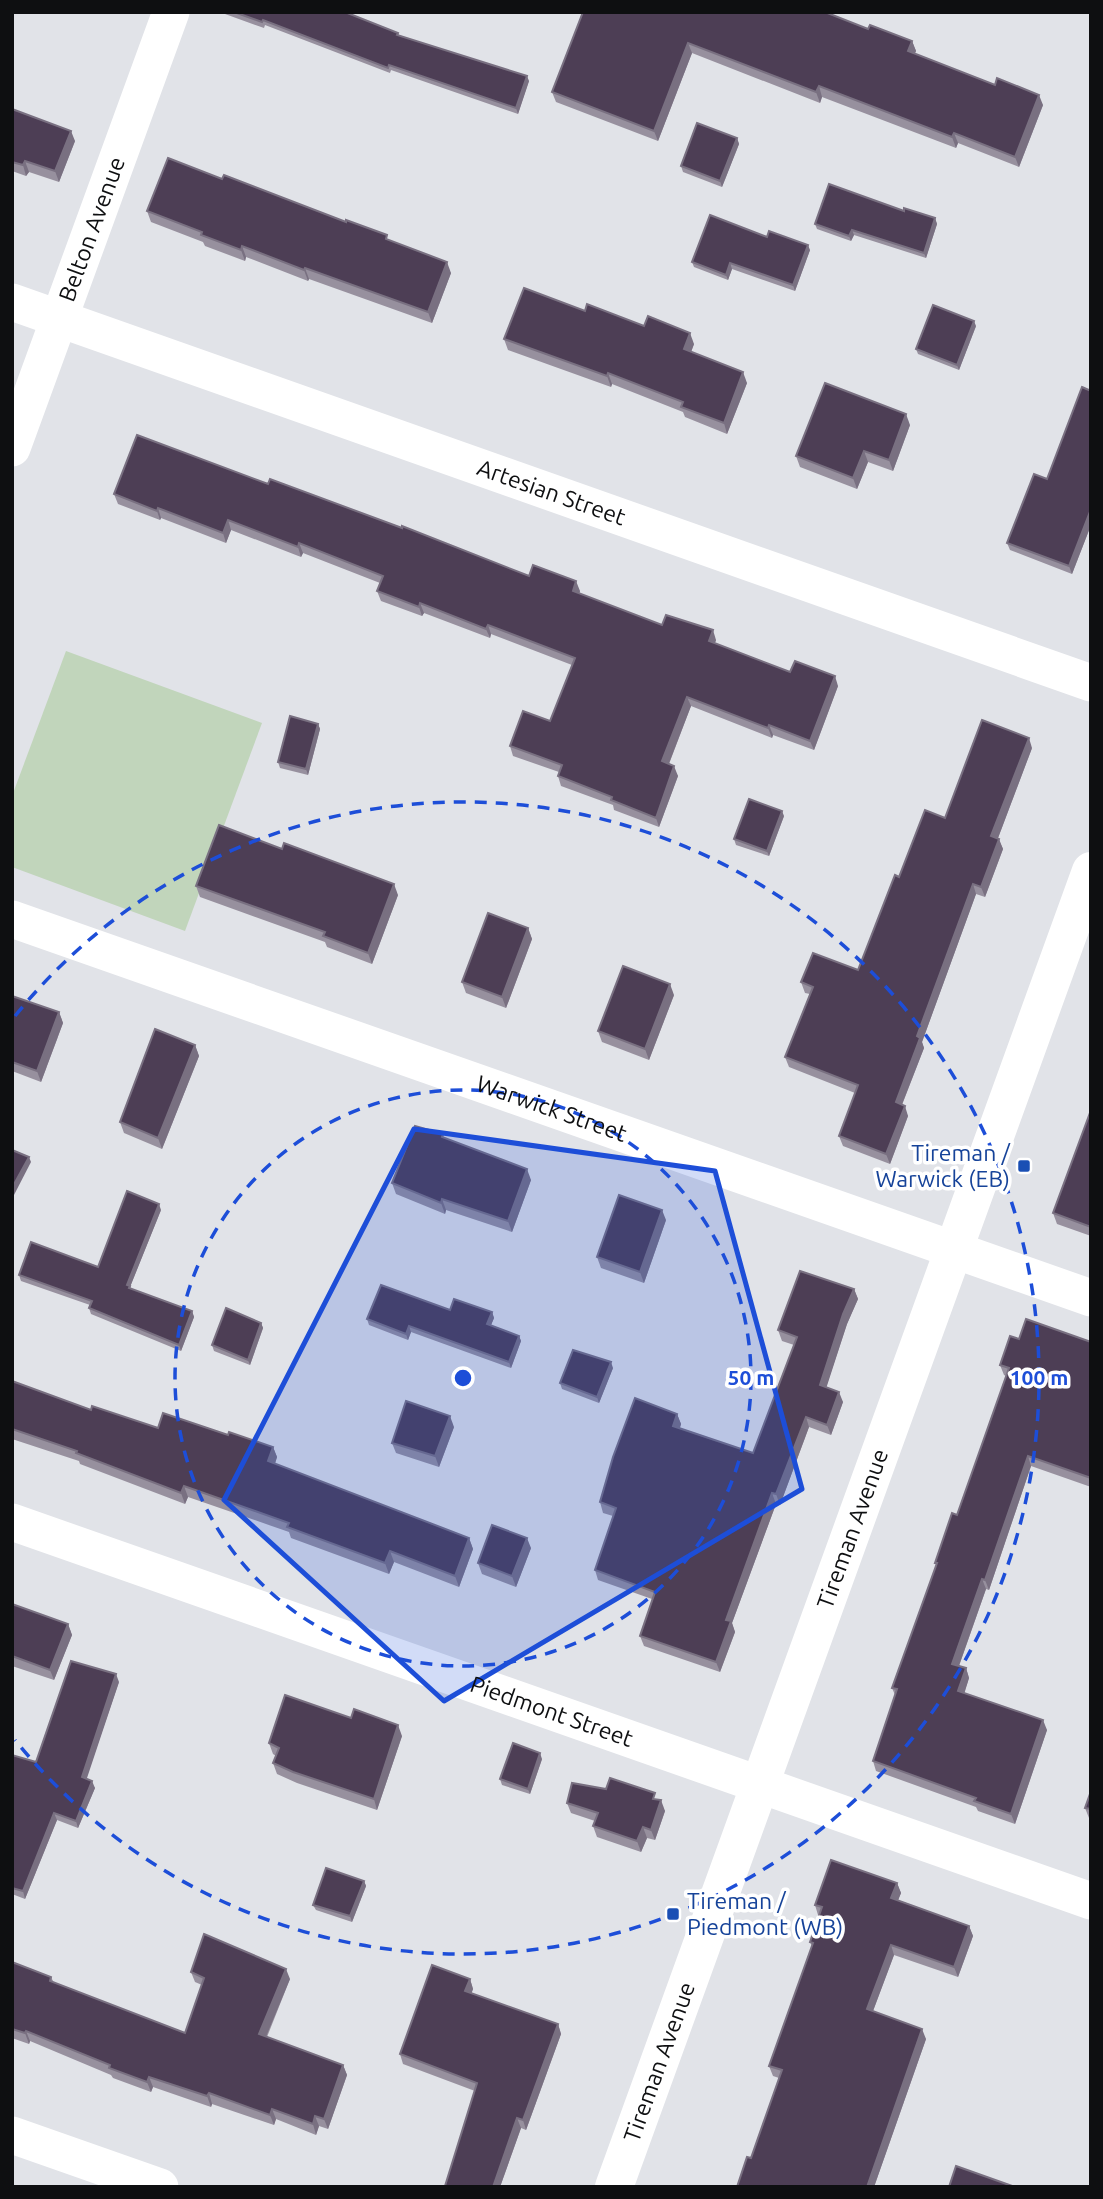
<svg xmlns="http://www.w3.org/2000/svg" width="1103" height="2199" font-family="Ubuntu,sans-serif">
	<style>
		.green { fill: #c1d5bb }
		.lines { fill: none; stroke-linecap: round; stroke-linejoin: round }
		.street { stroke: #fff; stroke-width: 37 }
		.secondary { stroke: #fff; stroke-width: 38 }
		.wall { fill: #97909e }
		.shaded-wall { fill: #797081 }
		.building { fill: #4d3e55; stroke: #797081; stroke-width: 2 }
		.marked { fill: #1d4ed8; fill-opacity: 0.2; stroke: #1d4ed8; stroke-width: 5; stroke-linejoin: round }
		.ring { fill: none; stroke: #1d4ed8; stroke-width: 3.5; stroke-dasharray: 12 9 }
		.transit-dot { fill: #1a4fb4; stroke: #fff; stroke-width: 2.5 }
		.labels { text-anchor: middle; stroke-width: 7; stroke-linejoin: round; paint-order: stroke }
		.street-label { font-size: 23px; fill: #0e0f11; stroke: #fff }
		.transit-label { font-size: 23px; fill: #164399; stroke: #fff; text-anchor: end }
		.centre { fill: #1d4ed8; stroke: #fff; stroke-width: 3.5 }
		.ring-label { font-size: 21px; text-anchor: middle; font-weight: bold; fill: #1d4ed8; stroke: #fff; stroke-width: 7; stroke-linejoin: round; paint-order: stroke }
	</style>
	<rect width="100%" height="100%" fill="#e1e3e8"/>
	<path class="green" d="M66,651L262,723L185,931L12,867V796Z"/>
	<g class="lines">
		<g class="street">
			<path id="s1" d="M12,302L1091,683"/>
			<path id="s2" d="M12,448L171,12"/>
			<path id="s3" d="M12,919L1091,1298"/>
			<path id="s4" d="M12,1522L1091,1901"/>
			<path d="M12,2135L160,2187"/>
		</g>
		<path class="secondary" id="s5" d="M614,2187L1091,871"/>
	</g>
	<g class="wall">
		<path d="M224,12H345L398,33L399,35L529,81L518,114L391,70L390,73L265,25L264,28L225,14Z"/>
		<path d="M576,12H825L868,29L912,41L916,51L914,54L1043,105L1019,167L958,143L956,148L822,97L820,103L692,53L658,141L556,102L552,92L582,14Z"/>
		<path d="M12,109L75,141L59,182L29,172L26,176L12,171Z"/>
		<path d="M737,138L739,144L722,187L683,172L681,166Z"/>
		<path d="M147,211L389,240L451,273L432,323L309,279L308,281L246,257L245,261L205,246L203,242L151,222Z"/>
		<path d="M904,211L935,218L937,224L926,258L854,235L851,241L817,229L815,224Z"/>
		<path d="M767,237L810,250L795,291L732,269L728,280L694,267L692,262Z"/>
		<path d="M585,311L644,326L694,344L691,352L747,383L727,434L685,417L683,412L612,384L611,387L508,350L504,339Z"/>
		<path d="M976,326L959,370L918,354L916,349Z"/>
		<path d="M1091,391V525L1072,574L1010,550L1007,543L1047,479Z"/>
		<path d="M910,425L893,471L868,462L857,489L800,467L796,456Z"/>
		<path d="M268,484L529,576L580,591L579,594L662,625L716,640L715,643L790,672L838,686L814,750L773,735L772,738L691,706L669,764L678,776L659,827L614,810L613,805L561,786L558,776L559,772L513,756L510,746L550,721L572,665L491,634L490,638L424,613L422,616L381,601L377,591L380,583L303,553L301,557L231,530L226,543L161,518L160,520L118,504L114,494Z"/>
		<path d="M318,724L320,729L308,775L280,768L278,762Z"/>
		<path d="M1032,748L998,838L1003,849L985,897L976,894L922,1042L924,1048L902,1105L908,1116L890,1164L843,1146L839,1136L855,1093L789,1067L785,1057L810,994L805,993L801,982L858,970L899,877L945,818Z"/>
		<path d="M784,816L769,856L736,845L734,839Z"/>
		<path d="M282,849L398,895L372,964L327,947L325,942L200,897L196,886Z"/>
		<path d="M528,928L532,939L506,1008L466,993L462,982Z"/>
		<path d="M674,995L649,1060L602,1042L598,1031Z"/>
		<path d="M12,996L59,1012L63,1023L41,1082L12,1071Z"/>
		<path d="M195,1045L199,1056L162,1149L124,1133L120,1122Z"/>
		<path d="M1091,1110V1236L1057,1224L1053,1213Z"/>
		<path d="M443,1134L444,1138L531,1180L512,1232L446,1210L445,1214L396,1194L392,1183Z"/>
		<path d="M161,1210L130,1287L131,1289L192,1311L194,1317L181,1351L91,1314L89,1308L90,1305L21,1281L19,1275L98,1267Z"/>
		<path d="M666,1220L644,1283L601,1268L597,1257Z"/>
		<path d="M854,1289L858,1299L847,1324L826,1387L843,1402L831,1435L809,1427L780,1505L776,1504L732,1623L735,1632L720,1672L644,1646L640,1636L652,1599L598,1580L595,1570L613,1516L603,1513L600,1502L677,1414L681,1424L680,1428L753,1453L794,1345L782,1341L778,1330Z"/>
		<path d="M450,1310L492,1312L494,1318L491,1325L519,1336L521,1341L511,1368L411,1332L408,1340L369,1325L367,1319Z"/>
		<path d="M261,1323L263,1328L250,1365L214,1351L212,1345Z"/>
		<path d="M1019,1339L1091,1342V1487L1031,1466L989,1590L986,1589L959,1666L966,1668L969,1678L964,1693L1047,1730L1015,1824L978,1811L976,1807L876,1771L873,1761L895,1695L892,1688L936,1565L935,1563L957,1515L1006,1376L1004,1375L1000,1365Z"/>
		<path d="M613,1368L599,1403L562,1389L560,1383Z"/>
		<path d="M12,1381L91,1410L158,1428L228,1435L273,1447L277,1457L275,1464L469,1538L473,1549L459,1587L394,1562L389,1574L291,1538L289,1532L188,1497L185,1504L80,1464L79,1461L12,1439Z"/>
		<path d="M454,1427L439,1467L396,1453L392,1443Z"/>
		<path d="M531,1548L516,1587L482,1574L478,1563Z"/>
		<path d="M12,1604L68,1624L72,1635L54,1680L12,1666Z"/>
		<path d="M119,1682L86,1778L95,1788L78,1828L57,1820L25,1899L12,1894V1755L36,1762Z"/>
		<path d="M402,1736L377,1810L297,1783L277,1774L273,1763L276,1756L273,1754L269,1743Z"/>
		<path d="M542,1759L530,1794L502,1785L500,1779Z"/>
		<path d="M1091,1791V1819L1089,1818L1085,1808Z"/>
		<path d="M657,1799L665,1811L655,1840L647,1838L641,1852L597,1837L593,1826L595,1821L571,1813L567,1803Z"/>
		<path d="M364,1881L366,1886L352,1922L316,1910L313,1905Z"/>
		<path d="M897,1883L901,1893L898,1900L969,1926L973,1936L958,1977L894,1955L873,2011L926,2039L874,2187H737L751,2158L779,2078L773,2076L769,2066L812,1946L810,1942L820,1915H818L815,1905Z"/>
		<path d="M12,1962L51,1977L54,1983L185,2033L202,1985L195,1982L191,1972L290,1979L267,2037L343,2065L347,2075L328,2129L319,2126L316,2135L276,2119L274,2125L212,2104L211,2107L153,2087L151,2092L113,2078L111,2075L30,2041L29,2044L12,2038Z"/>
		<path d="M470,1979L473,1989L471,1993L558,2024L561,2034L526,2130L521,2128L500,2187H446L475,2091L403,2064L400,2054Z"/>
	</g>
	<g class="shaded-wall">
		<path d="M912,41L916,51L911,62L908,51Z"/>
		<path d="M688,43L692,53L658,141L654,131Z"/>
		<path d="M527,76L529,81L518,114L516,108Z"/>
		<path d="M819,86L822,97L820,103L816,92Z"/>
		<path d="M1039,95L1043,105L1019,167L1015,157Z"/>
		<path d="M71,131L75,141L59,182L55,171Z"/>
		<path d="M954,133L958,143L956,148L952,137Z"/>
		<path d="M737,138L739,144L722,187L720,181Z"/>
		<path d="M25,161L29,172L26,176L23,165Z"/>
		<path d="M935,218L937,224L926,258L924,253Z"/>
		<path d="M852,230L854,235L851,241L849,236Z"/>
		<path d="M808,245L810,250L795,291L793,285Z"/>
		<path d="M242,246L246,257L245,261L241,250Z"/>
		<path d="M447,262L451,273L432,323L428,312Z"/>
		<path d="M730,263L732,269L728,280L726,275Z"/>
		<path d="M305,268L309,279L308,281L304,270Z"/>
		<path d="M974,321L976,326L959,370L957,365Z"/>
		<path d="M690,333L694,344L688,360L684,349Z"/>
		<path d="M743,372L747,383L727,434L724,423Z"/>
		<path d="M608,373L612,384L611,387L607,376Z"/>
		<path d="M906,414L910,425L893,471L889,460Z"/>
		<path d="M864,451L868,462L857,489L853,478Z"/>
		<path d="M158,508L161,518L160,520L157,511Z"/>
		<path d="M1091,509V525L1072,574L1069,566Z"/>
		<path d="M228,520L231,530L226,543L223,533Z"/>
		<path d="M299,543L303,553L301,557L298,547Z"/>
		<path d="M576,581L580,591L576,601L573,591Z"/>
		<path d="M420,603L424,613L422,616L419,607Z"/>
		<path d="M488,625L491,634L490,638L486,629Z"/>
		<path d="M713,630L716,640L712,650L709,641Z"/>
		<path d="M835,676L838,686L814,750L810,741Z"/>
		<path d="M687,697L691,706L666,771L662,761Z"/>
		<path d="M318,724L320,729L308,775L306,769Z"/>
		<path d="M769,725L773,735L772,738L768,728Z"/>
		<path d="M1029,738L1032,748L995,846L991,836Z"/>
		<path d="M674,766L678,776L659,827L656,818Z"/>
		<path d="M782,811L784,816L769,856L767,851Z"/>
		<path d="M999,839L1003,849L985,897L981,887Z"/>
		<path d="M394,884L398,895L372,964L368,953Z"/>
		<path d="M973,884L976,894L922,1042L924,1048L899,1112L896,1102L917,1036Z"/>
		<path d="M528,928L532,939L506,1008L502,997Z"/>
		<path d="M670,984L674,995L649,1060L645,1049Z"/>
		<path d="M59,1012L63,1023L41,1082L37,1071Z"/>
		<path d="M195,1045L199,1056L162,1149L158,1138Z"/>
		<path d="M905,1106L908,1116L890,1164L886,1154Z"/>
		<path d="M29,1157L31,1162L14,1195L12,1188Z"/>
		<path d="M527,1169L531,1180L512,1232L508,1221Z"/>
		<path d="M442,1199L446,1210L445,1214L441,1203Z"/>
		<path d="M159,1204L161,1210L130,1287L132,1291L127,1285Z"/>
		<path d="M662,1210L666,1220L644,1283L640,1272Z"/>
		<path d="M854,1289L858,1299L847,1324L824,1395L820,1385L843,1314Z"/>
		<path d="M192,1311L194,1317L181,1351L179,1345Z"/>
		<path d="M492,1312L494,1318L489,1330L487,1324Z"/>
		<path d="M261,1323L263,1328L250,1365L248,1360Z"/>
		<path d="M409,1326L411,1332L408,1340L406,1334Z"/>
		<path d="M519,1336L521,1341L511,1368L509,1362Z"/>
		<path d="M611,1362L613,1368L599,1403L597,1397Z"/>
		<path d="M839,1392L843,1402L831,1435L827,1425Z"/>
		<path d="M677,1414L681,1424L677,1436L673,1426Z"/>
		<path d="M450,1416L454,1427L439,1467L435,1456Z"/>
		<path d="M806,1417L809,1427L780,1505L776,1494Z"/>
		<path d="M273,1447L277,1457L272,1472L268,1461Z"/>
		<path d="M1028,1456L1031,1466L989,1590L985,1580Z"/>
		<path d="M184,1486L188,1497L185,1504L181,1493Z"/>
		<path d="M772,1493L776,1504L732,1623L735,1632L720,1672L716,1662L726,1620Z"/>
		<path d="M469,1538L473,1549L459,1587L455,1576Z"/>
		<path d="M527,1538L531,1548L516,1587L512,1576Z"/>
		<path d="M390,1551L394,1562L389,1574L385,1563Z"/>
		<path d="M982,1579L986,1589L956,1674L952,1664Z"/>
		<path d="M68,1624L72,1635L54,1680L50,1670Z"/>
		<path d="M966,1668L969,1678L962,1701L958,1691Z"/>
		<path d="M116,1674L119,1682L85,1784L82,1777Z"/>
		<path d="M1043,1720L1047,1730L1015,1824L1011,1814Z"/>
		<path d="M398,1725L402,1736L377,1810L374,1799Z"/>
		<path d="M540,1753L542,1759L530,1794L528,1789Z"/>
		<path d="M92,1781L95,1788L78,1828L76,1821Z"/>
		<path d="M661,1800L665,1811L655,1840L651,1830Z"/>
		<path d="M54,1813L57,1820L25,1899L23,1891Z"/>
		<path d="M643,1827L647,1838L641,1852L637,1841Z"/>
		<path d="M364,1881L366,1886L352,1922L350,1916Z"/>
		<path d="M897,1883L901,1893L895,1908L891,1898Z"/>
		<path d="M969,1926L973,1936L958,1977L954,1967Z"/>
		<path d="M891,1945L894,1955L870,2019L867,2009Z"/>
		<path d="M286,1969L290,1979L263,2044L259,2034Z"/>
		<path d="M470,1979L473,1989L469,2001L465,1991Z"/>
		<path d="M558,2024L561,2034L526,2130L523,2120Z"/>
		<path d="M922,2029L926,2039L874,2187H867Z"/>
		<path d="M26,2031L30,2041L29,2044L25,2033Z"/>
		<path d="M343,2065L347,2075L328,2129L324,2119Z"/>
		<path d="M149,2077L153,2087L151,2092L147,2082Z"/>
		<path d="M209,2093L212,2104L211,2107L207,2096Z"/>
		<path d="M272,2109L276,2119L274,2125L270,2115Z"/>
		<path d="M315,2116L319,2126L316,2135L313,2124Z"/>
		<path d="M517,2118L521,2128L500,2187H493Z"/>
	</g>
	<g class="building">
		<path d="M234,12H345L398,33L397,35L527,76L516,108L389,65L388,68L263,20L262,22Z"/>
		<path d="M583,12H825L868,29L870,25L912,41L908,51L995,85L997,78L1039,95L1015,157L954,133L952,137L819,86L816,92L688,43L654,131L552,92Z"/>
		<path d="M12,109L71,131L55,171L25,161L23,165L12,162Z"/>
		<path d="M697,123L737,138L720,181L681,166Z"/>
		<path d="M168,158L222,179L224,175L346,222V220L387,235L386,239L447,262L428,312L305,268L304,270L242,246L241,250L201,235L202,232L147,211Z"/>
		<path d="M829,184L904,211V208L935,218L924,253L852,230L849,236L815,224Z"/>
		<path d="M710,215L767,237L769,231L808,245L793,285L730,263L726,275L692,262Z"/>
		<path d="M524,288L585,311L587,304L644,326L648,316L690,333L684,349L743,372L724,423L681,407L683,402L608,373L607,376L504,339Z"/>
		<path d="M933,305L974,321L957,365L916,349Z"/>
		<path d="M825,383L906,414L889,460L864,451L853,478L796,456Z"/>
		<path d="M1082,387L1091,391V509L1069,566L1007,543L1034,474L1047,479Z"/>
		<path d="M137,435L268,484L270,479L402,528V526L529,576L533,565L576,581L573,591L662,625L666,615L713,630L709,641L790,672L795,661L835,676L810,741L769,725L768,728L687,697L662,761L674,766L656,818L611,800L612,797L558,776L562,765L510,746L523,711L550,721L575,658L488,625L486,629L420,603L419,607L377,591L383,576L299,543L298,547L228,520L223,533L158,508L157,511L114,494Z"/>
		<path d="M290,716L318,724L306,769L278,762Z"/>
		<path d="M982,720L1029,738L991,836L999,839L981,887L973,884L917,1036L920,1038L896,1102L905,1106L886,1154L839,1136L858,1085L785,1057L813,987L801,982L813,953L858,970L895,875L899,877L925,810L945,818Z"/>
		<path d="M749,799L782,811L767,851L734,839Z"/>
		<path d="M219,825L282,849L284,843L394,884L368,953L323,936L325,932L196,886Z"/>
		<path d="M488,913L528,928L502,997L462,982Z"/>
		<path d="M623,966L670,984L645,1049L598,1031Z"/>
		<path d="M12,996L59,1012L37,1071L12,1062Z"/>
		<path d="M155,1029L195,1045L158,1138L120,1122Z"/>
		<path d="M1091,1110V1227L1053,1213Z"/>
		<path d="M415,1126L443,1134L442,1137L527,1169L508,1221L442,1199L441,1203L392,1183Z"/>
		<path d="M12,1150L29,1157L12,1188Z"/>
		<path d="M127,1191L159,1204L127,1285L130,1286L129,1288L192,1311L179,1345L89,1308L92,1301L19,1275L31,1242L98,1267Z"/>
		<path d="M619,1195L662,1210L640,1272L597,1257Z"/>
		<path d="M800,1271L854,1289L843,1314L820,1385L839,1392L827,1425L806,1417L776,1494L772,1493L726,1620L731,1621L716,1662L640,1636L655,1592L595,1570L616,1508L600,1502L613,1457L635,1398L677,1414L673,1426L753,1453L797,1337L778,1330Z"/>
		<path d="M381,1285L450,1310L454,1299L492,1312L487,1324L519,1336L509,1362L409,1326L406,1334L367,1319Z"/>
		<path d="M226,1308L261,1323L248,1360L212,1345Z"/>
		<path d="M1026,1319L1091,1342V1478L1028,1456L985,1580L982,1579L952,1664L966,1668L958,1691L1043,1720L1011,1814L974,1801L976,1798L873,1761L897,1689L892,1688L937,1563H935L952,1513L957,1515L1009,1368L1000,1365L1010,1336L1019,1339Z"/>
		<path d="M573,1350L611,1362L597,1397L560,1383Z"/>
		<path d="M12,1381L91,1410L92,1406L158,1428L163,1413L228,1435L229,1432L273,1447L268,1461L469,1538L455,1576L390,1551L385,1563L287,1527L289,1523L184,1486L181,1493L76,1453L77,1451L12,1429Z"/>
		<path d="M406,1401L450,1416L435,1456L392,1443Z"/>
		<path d="M492,1525L527,1538L512,1576L478,1563Z"/>
		<path d="M12,1604L68,1624L50,1670L12,1656Z"/>
		<path d="M71,1661L116,1674L82,1777L92,1781L76,1821L54,1813L23,1891L12,1888V1755L36,1762Z"/>
		<path d="M285,1695L351,1718L354,1709L398,1725L374,1799L293,1772L273,1763L279,1748L269,1743Z"/>
		<path d="M513,1743L540,1753L528,1789L500,1779Z"/>
		<path d="M610,1778L655,1793L653,1799L661,1800L651,1830L643,1827L637,1841L593,1826L598,1813L567,1803L572,1783L606,1789Z"/>
		<path d="M1091,1791V1809L1085,1808Z"/>
		<path d="M831,1860L897,1883L891,1898L969,1926L954,1967L891,1945L867,2009L922,2029L867,2187H737L747,2157L751,2158L782,2070L769,2066L813,1943L810,1942L822,1907L815,1905Z"/>
		<path d="M326,1868L364,1881L350,1916L313,1905Z"/>
		<path d="M204,1934L286,1969L259,2034L343,2065L324,2119L315,2116L313,2124L272,2109L270,2115L209,2093L207,2096L149,2077L147,2082L109,2068L110,2065L26,2031L25,2033L12,2029V1962L51,1977L50,1981L185,2033L204,1978L191,1972Z"/>
		<path d="M432,1965L470,1979L465,1991L558,2024L523,2120L517,2118L493,2187H448L445,2186L477,2083L400,2054Z"/>
		<path d="M956,2166L1015,2187H949Z"/>
	</g>
	<path class="marked" d="M414,1129L715,1171L802,1489L444,1701L224,1500Z"/>
	<g class="ring">
		<circle cx="463" cy="1378" r="288"/>
		<path d="M15 1016A576 576 0 1 1 15 1740"/>
	</g>
	<g class="transit-dot">
		<rect x="1017" y="1159" width="14" height="14" rx="3.5"/>
		<rect x="666" y="1907" width="14" height="14" rx="3.5"/>
	</g>
	<g class="labels">
		<g class="street-label">
			<text dy="8" stroke="none"><textPath href="#s2" startOffset="233">Belton Avenue</textPath></text>
			<text dy="8" stroke="none"><textPath href="#s1" startOffset="572">Artesian Street</textPath></text>
			<text dy="8" stroke="none"><textPath href="#s3" startOffset="572">Warwick Street</textPath></text>
			<text dy="8" stroke="none"><textPath href="#s5" startOffset="700">Tireman Avenue</textPath></text>
			<text dy="8" stroke="none"><textPath href="#s4" startOffset="572">Piedmont Street</textPath></text>
			<text dy="8" stroke="none"><textPath href="#s5" startOffset="133">Tireman Avenue</textPath></text>
		</g>
		<g class="transit-label">
			<text x="1010" y="1161">Tireman /<tspan x="1010" dy="26">Warwick (EB)</tspan></text>
			<text x="687" y="1909" text-anchor="start">Tireman /<tspan x="687" dy="26">Piedmont (WB)</tspan></text>
		</g>
	</g>
	<circle cx="463" cy="1378" r="10" class="centre"/>
	<g class="ring-label">
		<text x="751" y="1385">50 m</text>
		<text x="1039" y="1385">100 m</text>
	</g>
	<rect width="1103" height="2199" fill="none" stroke="#0e0f11" stroke-width="28"/>
</svg>
